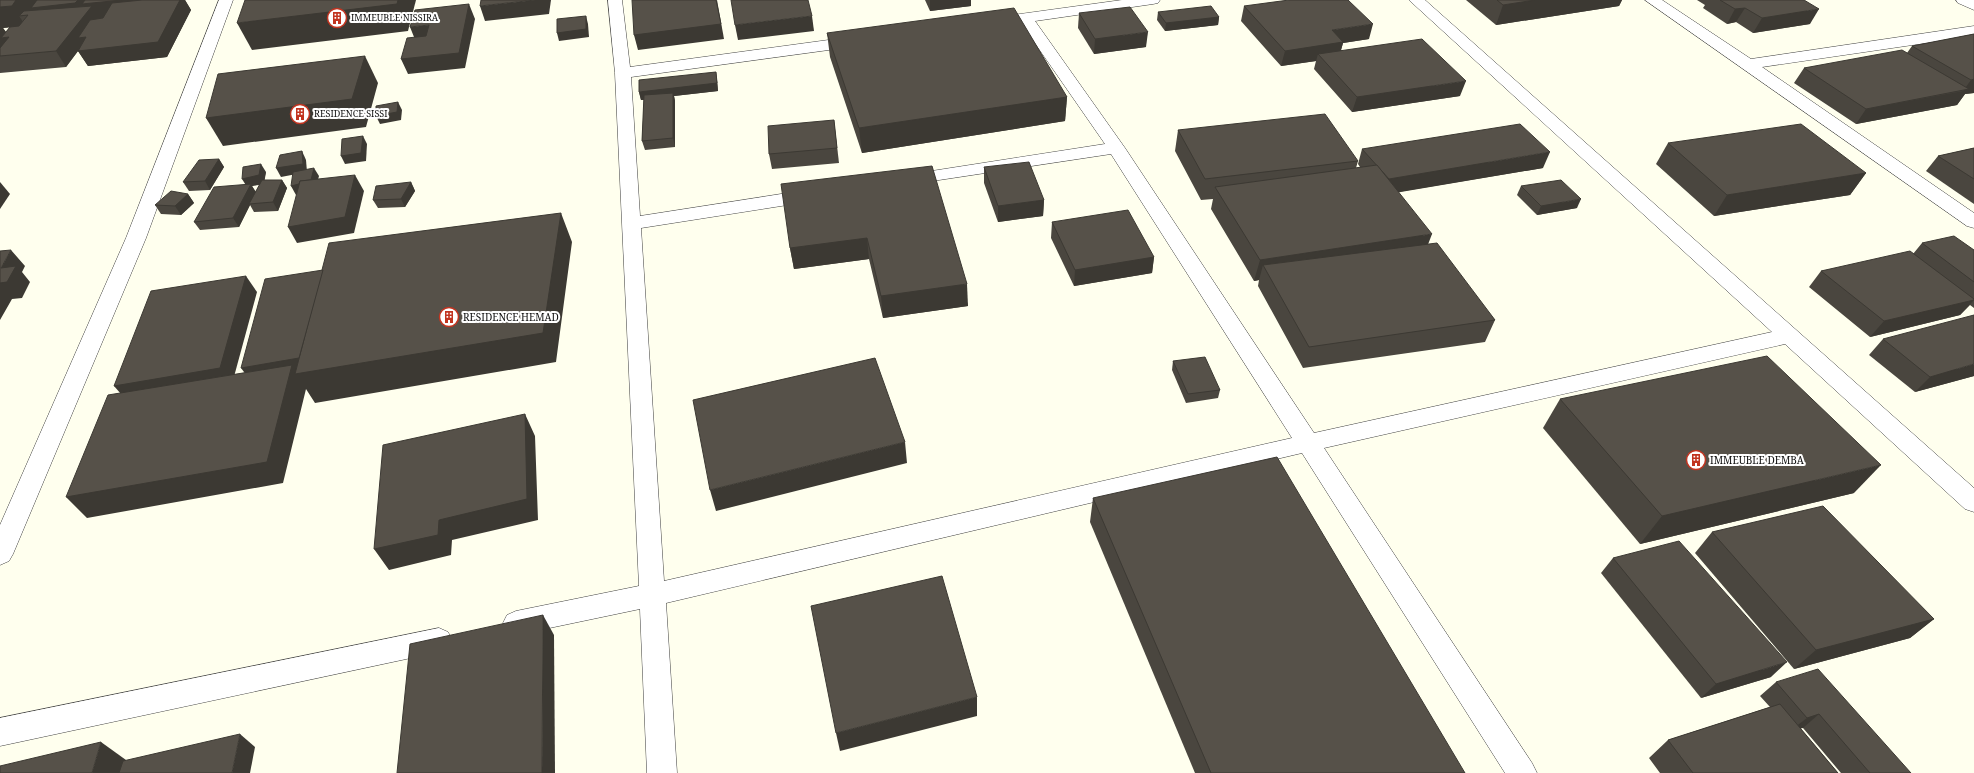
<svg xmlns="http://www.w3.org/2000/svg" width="1974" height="773" font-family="'Noto Serif',serif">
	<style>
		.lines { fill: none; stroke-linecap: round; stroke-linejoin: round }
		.minor-casing { stroke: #404040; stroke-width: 1 }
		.minor { fill: #fff; fill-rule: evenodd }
		.wall { fill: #4a463f; fill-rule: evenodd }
		.shaded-wall { fill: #3c3933; fill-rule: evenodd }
		.building { fill: #565149; stroke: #3c3933 }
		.labels { text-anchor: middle; stroke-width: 4; stroke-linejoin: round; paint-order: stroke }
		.far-poi-label { font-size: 9px; fill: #0d0d0d; stroke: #fff; text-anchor: start }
		.poi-label { font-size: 10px; fill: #0d0d0d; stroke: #fff; text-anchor: start }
	</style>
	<rect width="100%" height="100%" fill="#ffe"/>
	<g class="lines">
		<defs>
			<g id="minor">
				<path d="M219,0H233L146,238L13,554L9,561L0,565V525L126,238Z"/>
				<path d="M608,0H622L630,67L858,36L863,38L866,41L863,44L858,46L631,77L640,216L813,189L819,191L822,195L819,199L813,201L641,228L664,581L1292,438L1111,154L906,185L900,184L897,180L900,176L906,175L1105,144L1021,23H1008L1005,20L1008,17L1013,15L1122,0H1160L1158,3L1153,4L1035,21L1125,148L1314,433L1772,332L1409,0H1425L1974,488V512L1965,509L1785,344L1324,448L1532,763L1537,773H1505L1302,453L666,603L677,773H647L640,609L516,635L507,631L503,623L507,615L516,611L639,586L615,73Z"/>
				<path d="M1645,0H1662L1751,59L1974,26V36L1762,67L1974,213V228L1967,226Z"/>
				<path d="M1956,0H1974V10L1958,3Z"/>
				<path d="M439,628L448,632L452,640L448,648L439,652L0,746V718Z"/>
			</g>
		</defs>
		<use href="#minor" class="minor-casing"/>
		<use href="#minor" class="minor"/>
	</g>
	<g class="wall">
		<path d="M0,0H185L191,10L167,57L88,66L78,51L66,67L0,73ZM10,27L6,32L3,28Z"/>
		<path d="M925,0H971V6L930,11Z"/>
		<path d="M1466,0H1622L1619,6L1496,25Z"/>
		<path d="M1697,0H1804L1810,24L1753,33L1736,22L1727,24L1703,8L1705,5Z"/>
		<path d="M1244,6L1369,39L1343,43L1341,50L1460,96L1352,112L1314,69L1316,61L1281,66L1241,21Z"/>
		<path d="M1158,12L1219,17L1218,25L1165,31L1157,20Z"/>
		<path d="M1079,13L1146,47L1094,54L1078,28Z"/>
		<path d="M827,33L1067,97L1065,121L862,153L830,57Z"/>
		<path d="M1974,34V93L1965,94L1957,105L1856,124L1794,83L1804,68L1907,53L1912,46Z"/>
		<path d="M717,80L718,91L674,96L675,101V147L645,150L642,141L644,100H641L639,92Z"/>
		<path d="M834,120L839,163L772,169L769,154Z"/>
		<path d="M1178,130L1358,161L1356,168L1360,167L1358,164L1362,149L1543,168L1398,192L1428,244L1495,320L1485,342L1303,368L1258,286L1259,280L1254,281L1211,209L1213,199L1201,200L1175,151Z"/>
		<path d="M1668,143L1866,173L1850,195L1714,216L1656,164Z"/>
		<path d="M1974,148V204L1926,171L1938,156Z"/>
		<path d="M219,159L224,167L210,190L189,191L183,182Z"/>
		<path d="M932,166L968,306L883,318L869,259L794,269L790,248Z"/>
		<path d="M984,167L1044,200L1043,216L998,222L984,183Z"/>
		<path d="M266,172L264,180H282L287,188L278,211L254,212L250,205L239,227L200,230L194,222L245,185ZM260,184L256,192L252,186Z"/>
		<path d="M411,182L415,191L405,207L378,208L373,200Z"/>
		<path d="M1521,186L1577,208L1537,215L1517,195Z"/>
		<path d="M188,194L194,203L181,215L161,214L155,205Z"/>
		<path d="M1052,222L1154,257L1152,273L1074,286L1051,238Z"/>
		<path d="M1922,243L1974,250V308L1970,305L1960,315L1870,337L1809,287L1821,271L1913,254Z"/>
		<path d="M1883,339L1974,376L1915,392L1869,355Z"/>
		<path d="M1173,361L1220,390L1218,398L1186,403L1172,370Z"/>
		<path d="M1560,399L1854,493L1640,544L1543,428Z"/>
		<path d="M1093,498L1465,773H1195L1090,522Z"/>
		<path d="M1712,532L1934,619L1910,638L1794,669L1695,553Z"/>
		<path d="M1613,558L1771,677L1701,698L1601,573Z"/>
		<path d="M1776,682L1911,773H1841L1803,728H1800L1838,773H1660L1649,758L1668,740L1770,707L1760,696Z"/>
	</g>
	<g class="shaded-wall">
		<path d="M16,0H185L191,10L167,57L88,66L78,51L66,67L56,51L28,15L19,16L26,26L3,28L20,52L0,49V7ZM175,10L101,20L100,18Z"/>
		<path d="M398,0H416L408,31L252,50L237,23Z"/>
		<path d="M535,0H551L549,14L485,21L480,6Z"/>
		<path d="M717,0L724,39L638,50L634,35Z"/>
		<path d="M930,0H971V6L930,11Z"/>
		<path d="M1535,0H1622L1619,6L1496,25L1503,5Z"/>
		<path d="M469,4L475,19L465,68L408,74L401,59Z"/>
		<path d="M1745,8L1736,22L1727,24L1735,9Z"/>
		<path d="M1819,9L1810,24L1753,33L1762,18Z"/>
		<path d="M586,16L588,24L589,37L559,41L557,33Z"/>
		<path d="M812,16L814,31L738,40L735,25Z"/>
		<path d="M1219,17L1218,25L1165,31L1166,23Z"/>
		<path d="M1373,24L1369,39L1343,43L1339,57L1318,54L1316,61L1281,66L1285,51L1332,30Z"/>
		<path d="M429,25L435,40L416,42L410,27Z"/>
		<path d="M1148,32L1146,47L1094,54L1095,39Z"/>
		<path d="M365,56L378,83L366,127L223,146L206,118Z"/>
		<path d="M716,72L717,80L718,91L674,96L675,101V147L673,138V96L641,100L639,92Z"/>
		<path d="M1974,79V93L1965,94L1957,105L1856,124L1866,109L1963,91L1971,80Z"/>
		<path d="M1466,81L1460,96L1352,112L1357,97Z"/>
		<path d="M1067,97L1065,121L862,153L859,128Z"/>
		<path d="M398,102L402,110L401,120L380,124L376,116Z"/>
		<path d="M363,136L367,144L366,161L345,164L341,156Z"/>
		<path d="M302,151L306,160L307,172L281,177L276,168Z"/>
		<path d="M1550,152L1543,168L1383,195L1389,179Z"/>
		<path d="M219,159L224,167L210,190L205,181Z"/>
		<path d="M261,164L266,172L264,184L252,186L256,193L249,204L250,205L239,227L233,218L247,187L242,179Z"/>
		<path d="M314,168L319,176L315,191L296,195L291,186Z"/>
		<path d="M1866,173L1850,195L1714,216L1727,195Z"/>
		<path d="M355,175L364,191L354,233L297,243L288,227Z"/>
		<path d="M282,180L287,188L278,211L273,202Z"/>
		<path d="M0,182L10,194L0,209Z"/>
		<path d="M411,182L415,191L405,207L401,199Z"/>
		<path d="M188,194L194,203L181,215L175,206Z"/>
		<path d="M1581,199L1577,208L1537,215L1541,206Z"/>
		<path d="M1044,200L1043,216L998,222V206Z"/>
		<path d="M561,213L572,242L556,362L315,403L306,389L283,483L87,518L66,497L253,384L241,368Z"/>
		<path d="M1432,234L1424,255L1263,265L1259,280L1254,281L1260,260Z"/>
		<path d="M867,238L869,259L794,269L790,248Z"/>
		<path d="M11,250L25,266L22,272L30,282L22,298L12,299L0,320V283L1,268Z"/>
		<path d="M1154,257L1152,273L1074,286L1075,270Z"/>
		<path d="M246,276L257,292L232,384L128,402L114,386Z"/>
		<path d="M967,284L968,306L883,318L881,296Z"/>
		<path d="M1974,300L1960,315L1870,337L1884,321Z"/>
		<path d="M1974,364V376L1915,392L1930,377Z"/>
		<path d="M525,414L535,436L538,520L452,540L451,555L389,570L374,549L439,520Z"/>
		<path d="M905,442L907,463L716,511L710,490Z"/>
		<path d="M1881,465L1854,493L1640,544L1662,516Z"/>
		<path d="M543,615L554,635L555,773H542Z"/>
		<path d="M1934,619L1910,638L1794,669L1816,650Z"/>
		<path d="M1787,662L1771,677L1701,698L1716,684Z"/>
		<path d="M977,697V716L840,751L836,733Z"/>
		<path d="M1819,714L1803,728L1790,731L1807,718Z"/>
		<path d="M240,734L255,747L250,773H232Z"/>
		<path d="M101,742L126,760L122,773H92Z"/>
	</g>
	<g class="building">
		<path d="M0,0H16L12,6L0,7Z"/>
		<path d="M37,0H78L75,3L31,8Z"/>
		<path d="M85,0H122L82,4Z"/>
		<path d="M142,0H180L158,42L78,51L86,37L78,38L90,20L103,18L112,3Z"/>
		<path d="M245,0H398L397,4L237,23Z"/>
		<path d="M481,0H535L480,6Z"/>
		<path d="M632,0H716L721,24L634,35Z"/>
		<path d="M731,0H808L812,16L735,25Z"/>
		<path d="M1289,0H1348L1373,24L1332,30L1343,42L1285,51L1244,6Z"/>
		<path d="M1497,0H1535L1503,5Z"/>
		<path d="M1720,0H1804L1819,9L1762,18L1745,8L1735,9Z"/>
		<path d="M469,4L459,53L401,59L407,38L426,36L429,25L410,27L415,10Z"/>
		<path d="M92,6L56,51L0,56V48L9,37L1,38L10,27L19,26L28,15L19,16L24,11Z"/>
		<path d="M1211,6L1219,17L1166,23L1158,12Z"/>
		<path d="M1130,7L1148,32L1095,39L1079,13Z"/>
		<path d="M1014,8L1067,97L859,128L827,33Z"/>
		<path d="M586,16V29L557,33V19Z"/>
		<path d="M1974,34V79L1971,80L1912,46Z"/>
		<path d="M1422,39L1466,81L1357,97L1318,54Z"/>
		<path d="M1902,50L1969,89L1866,109L1804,68Z"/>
		<path d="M365,56L352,99L206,118L218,74Z"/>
		<path d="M716,72L717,83L639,92V80Z"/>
		<path d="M673,93V138L642,141L644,95Z"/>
		<path d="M398,102L397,112L376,116V106Z"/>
		<path d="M1325,114L1358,161L1205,179L1178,130Z"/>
		<path d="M834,120L837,148L769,154L768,126Z"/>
		<path d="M1520,124L1550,152L1389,179L1362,149Z"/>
		<path d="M1801,124L1866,173L1727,195L1668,143Z"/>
		<path d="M363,136L361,153L341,156L342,139Z"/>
		<path d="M1974,148V179L1938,156Z"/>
		<path d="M302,151L303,164L276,168L280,155Z"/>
		<path d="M219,159L205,181L183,182L199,160Z"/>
		<path d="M1029,162L1044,200L998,206L984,167Z"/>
		<path d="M261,164L259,175L242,179L243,167Z"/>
		<path d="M1377,165L1432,234L1260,260L1215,187Z"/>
		<path d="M932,166L967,284L881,296L867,238L790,248L781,184Z"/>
		<path d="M314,168L311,180L300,181L299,184L291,186L293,172Z"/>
		<path d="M355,175L345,217L288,227L300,181Z"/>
		<path d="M262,180H282L273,202L249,204Z"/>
		<path d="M1561,180L1581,199L1541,206L1521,186Z"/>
		<path d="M411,182L401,199L373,200L376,186Z"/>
		<path d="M251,184L233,218L194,222L214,187Z"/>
		<path d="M171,191L188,194L175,206L155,205Z"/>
		<path d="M1128,210L1154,257L1075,270L1052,222Z"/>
		<path d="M561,213L543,333L295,374L329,243Z"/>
		<path d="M1954,236L1974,250V282L1922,243Z"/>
		<path d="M1437,243L1495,320L1309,347L1263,265Z"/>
		<path d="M11,250L1,268L16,266L7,282L0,283V251Z"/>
		<path d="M1910,251L1974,299V300L1884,321L1821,271Z"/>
		<path d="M323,270L299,358L241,368L265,279Z"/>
		<path d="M246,276L220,368L114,386L151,291Z"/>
		<path d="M1974,315V364L1930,377L1883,339Z"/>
		<path d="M1767,356L1881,465L1662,516L1560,399Z"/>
		<path d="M1205,357L1220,390L1188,394L1173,361Z"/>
		<path d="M875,358L905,442L710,490L693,400Z"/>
		<path d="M292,365L267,462L66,497L108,395Z"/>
		<path d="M525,414L527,499L439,520L438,535L374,549L383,445Z"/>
		<path d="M1277,457L1465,773H1211L1093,498Z"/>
		<path d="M1823,506L1934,619L1816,650L1712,532Z"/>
		<path d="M1679,541L1787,662L1716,684L1613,558Z"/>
		<path d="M942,576L977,697L836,733L811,606Z"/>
		<path d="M543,615L542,773H397L410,644Z"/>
		<path d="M1818,669L1911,773H1870L1819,714L1807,718L1776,682Z"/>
		<path d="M1780,704L1838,773H1693L1668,740Z"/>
		<path d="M240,734L232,773H119L123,761Z"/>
		<path d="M101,742L92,773H0V766Z"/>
	</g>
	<defs>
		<symbol id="building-ring" viewBox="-11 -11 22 22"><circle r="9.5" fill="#fff" stroke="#c23420" stroke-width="1.5"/><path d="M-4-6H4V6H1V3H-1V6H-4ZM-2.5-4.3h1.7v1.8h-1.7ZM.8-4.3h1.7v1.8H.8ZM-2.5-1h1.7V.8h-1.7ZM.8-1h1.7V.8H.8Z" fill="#c23420"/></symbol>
	</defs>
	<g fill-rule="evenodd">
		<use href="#building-ring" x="326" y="7" width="22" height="22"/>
		<use href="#building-ring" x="289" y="103" width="22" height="22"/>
		<use href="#building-ring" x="438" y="306" width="22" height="22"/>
		<use href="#building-ring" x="1685" y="449" width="22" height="22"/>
	</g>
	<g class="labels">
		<g class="far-poi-label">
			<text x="351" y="21">IMMEUBLE NISSIRA</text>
			<text x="314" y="117">RESIDENCE SISSI</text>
		</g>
		<g class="poi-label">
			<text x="463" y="321">RESIDENCE HEMAD</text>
			<text x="1710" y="464">IMMEUBLE DEMBA</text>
		</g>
	</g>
</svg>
